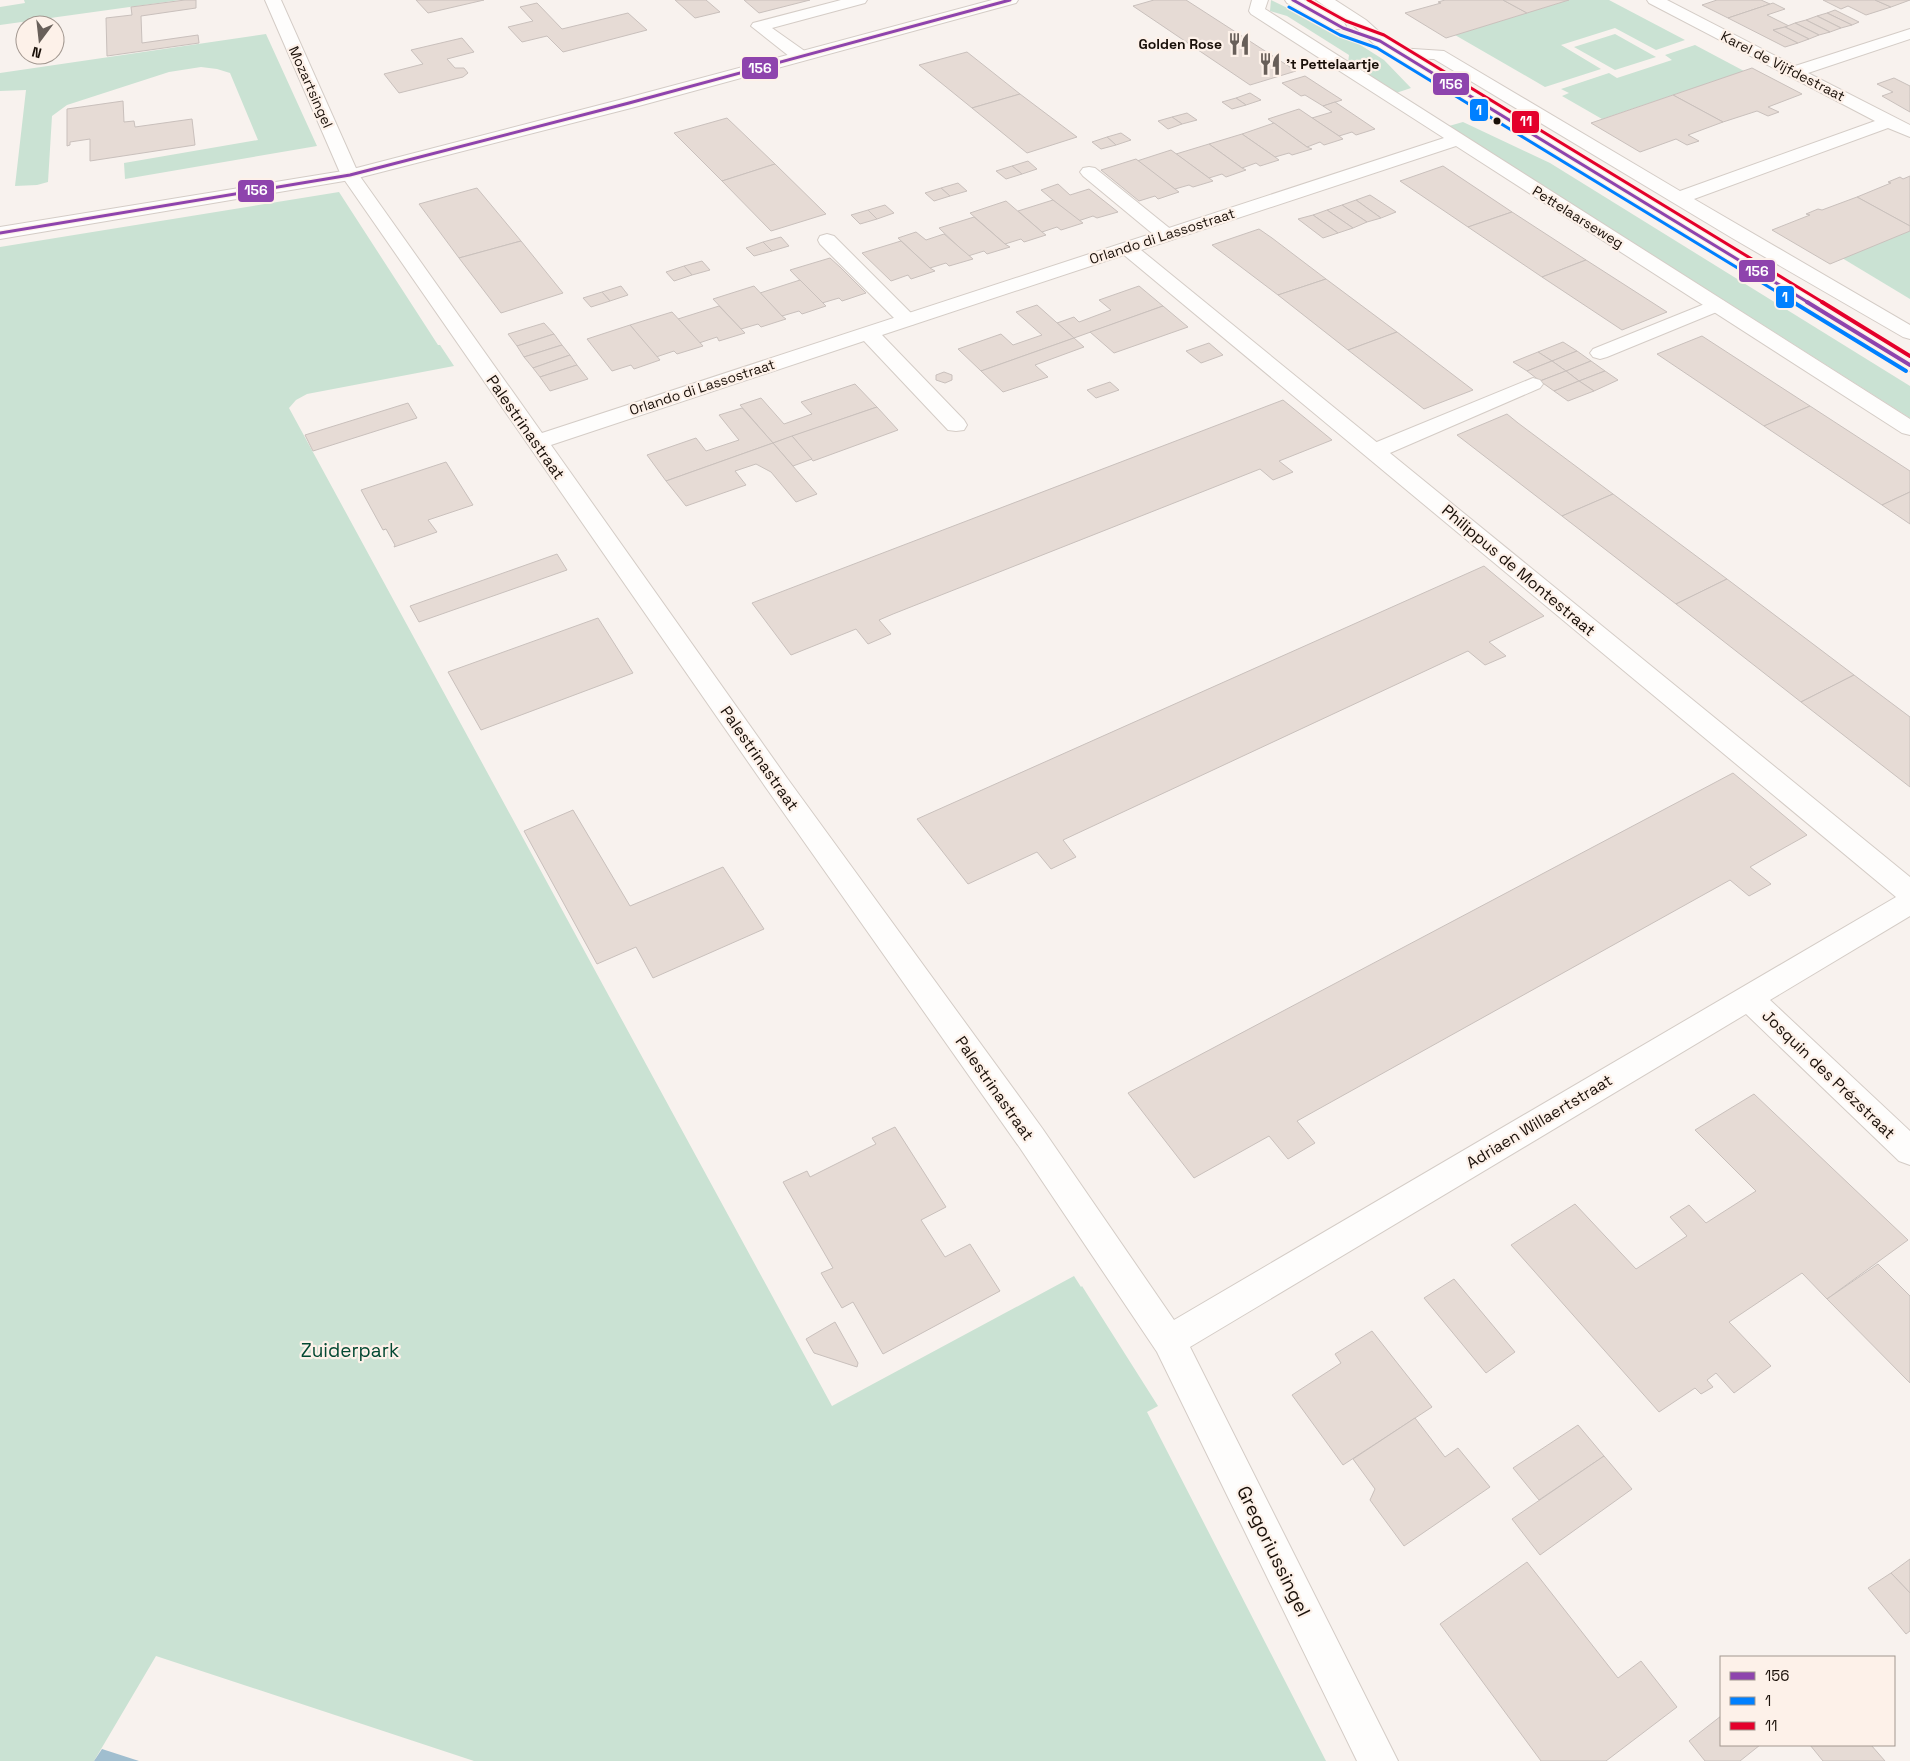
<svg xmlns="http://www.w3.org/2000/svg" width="1910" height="1761" font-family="'Space Grotesk',sans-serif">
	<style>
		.green { fill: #cae2d3 }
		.water { fill: #a0becf }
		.building { fill: #e6dbd5; stroke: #c9c0bc }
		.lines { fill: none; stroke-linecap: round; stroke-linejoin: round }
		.service-casing { stroke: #d4ccc6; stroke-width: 2 }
		.minor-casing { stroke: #d4ccc6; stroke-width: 2 }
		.tertiary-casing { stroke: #d4ccc6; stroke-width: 2 }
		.service { fill: #fefdfc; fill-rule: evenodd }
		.minor { fill: #fefdfc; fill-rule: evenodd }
		.tertiary { fill: #fefdfc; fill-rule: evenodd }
		.bus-1-far1-casing { stroke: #fdf1e9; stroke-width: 5.5 }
		.bus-1-casing { stroke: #fdf1e9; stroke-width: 7 }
		.bus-2-far1-casing { stroke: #fdf1e9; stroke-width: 5.5 }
		.bus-2-casing { stroke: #fdf1e9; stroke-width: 7 }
		.bus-3-far1-casing { stroke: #fdf1e9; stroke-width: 5.5 }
		.bus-3-casing { stroke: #fdf1e9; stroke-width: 7 }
		.bus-1-far1 { stroke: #8e44ad; stroke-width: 3 }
		.bus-1 { stroke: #8e44ad; stroke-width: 4 }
		.bus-2-far1 { stroke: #0080ff; stroke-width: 3 }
		.bus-2 { stroke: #0080ff; stroke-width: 4 }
		.bus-3-far1 { stroke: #e4002b; stroke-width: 3 }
		.bus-3 { stroke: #e4002b; stroke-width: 4 }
		.bus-dot { fill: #1a1009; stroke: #fdf1e9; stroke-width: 2 }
		.labels { text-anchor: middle; stroke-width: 4.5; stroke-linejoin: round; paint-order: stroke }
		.far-poi-label { font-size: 14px; font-weight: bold; fill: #1a1009; stroke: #fdf1e9; text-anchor: end }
		.far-street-label { font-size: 14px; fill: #1a1009; stroke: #fdf1e9 }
		.street-label { font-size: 16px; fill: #1a1009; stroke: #fdf1e9 }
		.near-park-label { font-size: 19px; fill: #034832; stroke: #fdf1e9 }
		.near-street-label { font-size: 19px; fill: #1a1009; stroke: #fdf1e9 }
		.line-badge { stroke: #fdf1e9; stroke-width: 2 }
		.badge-label { font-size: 14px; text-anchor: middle; font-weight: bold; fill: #fff }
	</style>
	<rect width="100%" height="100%" fill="#f8f2ee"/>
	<g class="green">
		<path d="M24,0H180L0,25V7L25,3Z"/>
		<path d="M1271,0L1351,39L1384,60L1411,88L1396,93L1348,63L1349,55L1287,16L1270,11Z"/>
		<path d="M1569,0H1609L1685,40L1656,50L1615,28L1561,45L1601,69L1545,87L1455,35Z"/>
		<path d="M266,34L317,146L125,179L124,163L258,140L230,73L217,69L201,67L169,72L67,105L52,116L48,182L37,185L15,186L26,90L0,91V73Z"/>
		<path d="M1615,34L1656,57L1615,70L1574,47Z"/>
		<path d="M1695,45L1744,71L1602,119L1562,96L1569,93L1561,89L1609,73L1617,78L1672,60L1665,55Z"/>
		<path d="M1463,122L1550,163L1910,386V418L1449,126Z"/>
		<path d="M339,192L438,345H440L454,366L307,394L296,400L289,408L832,1406L1074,1276L1081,1287L1082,1286L1158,1406L1147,1412L1326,1761H474L156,1656L94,1761H0V247Z"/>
		<path d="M1910,231V299L1842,258Z"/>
	</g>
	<path class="water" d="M102,1749L139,1761H94Z"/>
	<g class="building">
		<path d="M185,0H196V8L141,16L142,43L198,35L199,43L107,56L106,18L132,15L131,7Z"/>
		<path d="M416,0H484L428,13Z"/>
		<path d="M675,0H706L720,12L695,18Z"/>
		<path d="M744,0H810L759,13Z"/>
		<path d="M1154,0H1186L1296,71L1250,85L1133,6Z"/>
		<path d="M1445,0H1503L1527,13L1446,38L1405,13L1441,3L1438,2Z"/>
		<path d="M1503,0H1569L1527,13Z"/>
		<path d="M1717,0H1761L1770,4L1728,18L1702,5Z"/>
		<path d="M1823,0H1875L1891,7L1866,15L1848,6L1841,9Z"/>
		<path d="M1875,0H1910L1891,7Z"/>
		<path d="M537,3L562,29L628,13L647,30L563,52L547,36L522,42L508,27L533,21L520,7Z"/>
		<path d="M1773,3L1785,9L1767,15L1789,26L1773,30L1798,43L1785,47L1728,18Z"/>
		<path d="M1835,10L1859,22L1852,25L1827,13Z"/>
		<path d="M1827,13L1852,25L1841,28L1817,16Z"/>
		<path d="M1817,16L1841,28L1830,32L1806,20Z"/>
		<path d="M1806,20L1830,32L1819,35L1795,23Z"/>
		<path d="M1795,23L1819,35L1809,39L1785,27Z"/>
		<path d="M1785,27L1809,39L1798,43L1773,30Z"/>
		<path d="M462,38L474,52L447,59L455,68H464L468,73L463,77L399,93L384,74L423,64L411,50Z"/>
		<path d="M967,52L1020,94L972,108L919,65Z"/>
		<path d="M1752,68L1802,94L1768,107L1779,112L1768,116L1757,111L1723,122L1673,95Z"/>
		<path d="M1305,76L1328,91L1342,100L1323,106L1305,95L1301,96L1282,83Z"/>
		<path d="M1894,78L1910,86V112L1882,96L1893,92L1877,84Z"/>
		<path d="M1250,93L1261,100L1246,105L1236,98Z"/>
		<path d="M1020,94L1077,137L1027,153L972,108Z"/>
		<path d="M1673,95L1723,122L1688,135L1699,141L1687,145L1676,139L1640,152L1591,123Z"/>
		<path d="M1236,98L1246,105L1232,109L1222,102Z"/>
		<path d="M123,101L124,122L134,121L135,127L192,119L195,145L90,161V139L70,142V145L67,146V109Z"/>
		<path d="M1335,102L1375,129L1356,135L1352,132L1339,136L1312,118L1332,112L1323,106Z"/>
		<path d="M1299,109L1339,136L1343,139L1324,145L1320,142L1307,147L1268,119Z"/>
		<path d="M1187,113L1197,120L1182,124L1172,117Z"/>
		<path d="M1172,117L1182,124L1168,129L1158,121Z"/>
		<path d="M727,118L775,164L722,181L674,133Z"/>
		<path d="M1274,123L1307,147L1312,149L1292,155L1289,153L1275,157L1242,134Z"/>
		<path d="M1121,133L1131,140L1116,145L1107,137Z"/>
		<path d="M1242,134L1275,157L1279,160L1260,166L1256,163L1242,168L1209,144Z"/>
		<path d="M1107,137L1116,145L1101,149L1092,142Z"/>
		<path d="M1209,144L1242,168L1246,170L1226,177L1222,174L1209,178L1176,154Z"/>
		<path d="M1171,150L1209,178L1213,181L1193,187L1189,185L1175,189L1137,161Z"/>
		<path d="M1136,159L1175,189L1179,192L1158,199L1155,196L1139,201L1101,170Z"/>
		<path d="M1028,161L1037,169L1022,174L1012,166Z"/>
		<path d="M775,164L826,214L771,231L722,181Z"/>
		<path d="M1012,166L1022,174L1006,179L996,171Z"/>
		<path d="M1443,166L1512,212L1468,227L1400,181Z"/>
		<path d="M1910,176V226L1857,197L1891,183L1888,182L1900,177L1903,179Z"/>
		<path d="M958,183L967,191L950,196L941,188Z"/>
		<path d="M1058,184L1070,195L1089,189L1118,212L1097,218L1093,216L1078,221L1041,190Z"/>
		<path d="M477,188L521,241L459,258L419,204Z"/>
		<path d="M941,188L950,196L934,201L925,193Z"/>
		<path d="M1370,195L1396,212L1381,218L1356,200Z"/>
		<path d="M1857,197L1910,226V231L1830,264L1772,230L1810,215L1806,214L1818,209L1822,210Z"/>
		<path d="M1053,200L1083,223L1061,230L1057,227L1042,232L1018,211Z"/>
		<path d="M1356,200L1381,218L1367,222L1342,205Z"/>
		<path d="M1006,201L1042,232L1046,235L1024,242L1021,239L1005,244L970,213Z"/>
		<path d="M885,205L894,213L877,219L868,210Z"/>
		<path d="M1342,205L1367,222L1353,228L1327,210Z"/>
		<path d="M868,210L877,219L860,224L851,215Z"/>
		<path d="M1327,210L1353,228L1338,233L1313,215Z"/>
		<path d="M1512,212L1586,260L1542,277L1468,227Z"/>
		<path d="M1313,215L1338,233L1323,238L1298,219Z"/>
		<path d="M974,217L1005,244L1010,247L987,254L984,251L968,256L939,228Z"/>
		<path d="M1259,229L1272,238L1326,279L1278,295L1212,245Z"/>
		<path d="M916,232L926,240L944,234L973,259L949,266L946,263L930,268L898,238Z"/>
		<path d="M781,237L789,246L772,251L763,242Z"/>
		<path d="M521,241L563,293L501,313L459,258Z"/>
		<path d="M901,241L930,268L935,271L911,279L908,275L891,281L862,253Z"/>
		<path d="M763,242L772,251L754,256L746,248Z"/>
		<path d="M830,258L840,267L866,293L842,301L839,298L822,303L790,270Z"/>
		<path d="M1586,260L1667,312L1622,330L1542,277Z"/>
		<path d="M702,261L710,270L692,275L684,266Z"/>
		<path d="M684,266L692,275L674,281L666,272Z"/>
		<path d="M1326,279L1397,332L1348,350L1278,295Z"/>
		<path d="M800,280L826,306L802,314L799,311L782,316L760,293Z"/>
		<path d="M621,286L628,295L610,301L602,292Z"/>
		<path d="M754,286L782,316L786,319L761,327L758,324L741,329L713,299Z"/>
		<path d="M1139,286L1163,306L1074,338L1057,323L1074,317L1079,322L1111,310L1099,300Z"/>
		<path d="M602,292L610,301L591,307L583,298Z"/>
		<path d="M1037,305L1074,338L981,371L958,349L1001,334L1013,345L1042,335L1016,312Z"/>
		<path d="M719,306L745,333L719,341L717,337L699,343L678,319Z"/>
		<path d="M1163,306L1188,327L1114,353L1090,332Z"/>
		<path d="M672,312L703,346L677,354L674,351L656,357L630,325Z"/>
		<path d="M544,323L554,334L517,346L508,334Z"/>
		<path d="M630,325L660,360L634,369L631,365L612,371L587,339Z"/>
		<path d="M1397,332L1473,390L1424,409L1348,350Z"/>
		<path d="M554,334L562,345L524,357L517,346Z"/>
		<path d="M1702,336L1810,406L1764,426L1657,354Z"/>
		<path d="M1074,338L1084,347L1035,365L1048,377L1003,392L981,371Z"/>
		<path d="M1563,342L1577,351L1552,361L1538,352Z"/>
		<path d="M1209,343L1223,355L1201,363L1186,351Z"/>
		<path d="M562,345L570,355L533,368L524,357Z"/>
		<path d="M1577,351L1591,361L1566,371L1552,361Z"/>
		<path d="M1538,352L1552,361L1527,371L1513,362Z"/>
		<path d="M570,355L577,365L540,377L533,368Z"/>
		<path d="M1552,361L1566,371L1540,381L1527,371Z"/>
		<path d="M1591,361L1605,371L1579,381L1566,371Z"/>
		<path d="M577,365L588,379L550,391L540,377Z"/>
		<path d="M1566,371L1579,381L1554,391L1540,381Z"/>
		<path d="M1605,371L1618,380L1594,391L1579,381Z"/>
		<path d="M944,372L952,375V380L945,383L936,380V375Z"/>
		<path d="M1579,381L1594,391L1568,401L1554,391Z"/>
		<path d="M1110,382L1119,390L1096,398L1087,390Z"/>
		<path d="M855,384L877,407L773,443L740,405L761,398L784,424L812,414L801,402Z"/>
		<path d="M1283,400L1332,440L1279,461L1293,472L1273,480L1260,469L893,614L879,620L891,634L868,644L856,629L791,655L752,603Z"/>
		<path d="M408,403L417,418L313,451L305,435Z"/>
		<path d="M1810,406L1910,471V492L1882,505L1764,426Z"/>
		<path d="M877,407L898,430L813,461L792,436Z"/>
		<path d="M742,408L773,443L666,481L647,455L696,438L706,451L739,440L719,415Z"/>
		<path d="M1507,414L1518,423L1613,494L1562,516L1457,435Z"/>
		<path d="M792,436L812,459L793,466L773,443Z"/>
		<path d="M773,443L817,494L796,502L771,472L756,464L735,471L746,485L686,506L666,481Z"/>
		<path d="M446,462L473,505L428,520L437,532L394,547L395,545L386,529L383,530L361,490Z"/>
		<path d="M1910,492V524L1882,505Z"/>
		<path d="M1613,494L1727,579L1676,604L1562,516Z"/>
		<path d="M557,554L567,570L419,622L410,606Z"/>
		<path d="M1484,566L1544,616L1489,642L1506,656L1485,665L1468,651L1063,840L1076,857L1051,869L1037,852L968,884L917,819Z"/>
		<path d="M1727,579L1854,675L1801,702L1676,604Z"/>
		<path d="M598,618L633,673L481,730L448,672Z"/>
		<path d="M1854,675L1910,717V787L1801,702Z"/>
		<path d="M1733,773L1807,835L1750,867L1771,884L1749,896L1730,880L1297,1121L1315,1143L1288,1159L1269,1136L1194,1178L1128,1093Z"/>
		<path d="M573,810L630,906L723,867L764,929L653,978L636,947L597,964L524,831Z"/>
		<path d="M1754,1094L1908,1240L1827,1299L1802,1273L1729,1322L1771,1366L1734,1393L1716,1373L1707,1380L1713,1387L1701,1394L1695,1388L1659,1412L1511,1245L1575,1204L1636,1269L1687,1236L1670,1217L1689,1205L1706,1223L1756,1191L1695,1130Z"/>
		<path d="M895,1127L946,1207L921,1220L945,1257L970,1244L1000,1291L883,1354L853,1302L842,1308L821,1273L833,1268L783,1182L807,1171L810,1177L876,1144L872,1138Z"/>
		<path d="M1878,1264L1910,1296V1383L1827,1299Z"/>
		<path d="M1454,1279L1515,1352L1486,1373L1424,1298Z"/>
		<path d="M835,1322L858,1363L857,1367L814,1353L806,1339Z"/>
		<path d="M1372,1331L1432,1407L1343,1465L1292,1395L1341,1363L1335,1354Z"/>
		<path d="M1415,1418L1445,1457L1458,1448L1490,1487L1404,1546L1370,1500L1375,1489L1353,1459Z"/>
		<path d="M1578,1425L1604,1456L1539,1500L1513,1468Z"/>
		<path d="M1604,1456L1632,1489L1540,1555L1512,1519Z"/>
		<path d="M1910,1559V1593L1891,1573Z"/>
		<path d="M1527,1562L1618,1678L1641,1661L1677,1707L1606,1761H1541L1440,1624Z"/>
		<path d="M1891,1573L1910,1593V1631L1906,1634L1868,1588Z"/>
		<path d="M1721,1716V1745H1760L1740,1761H1705L1689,1741Z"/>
		<path d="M1810,1745H1871L1885,1761H1823Z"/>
	</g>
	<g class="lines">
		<defs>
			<g id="service">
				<path d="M841,0H867L865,3L772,28L806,52L808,56L806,60H794L751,26L753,23Z"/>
				<path d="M1089,167L1095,168L1173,231L1175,235L1173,239L1166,241L1159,239L1083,176L1080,172L1083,168Z"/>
				<path d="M827,234L834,236L914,316L917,320L914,324L907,326L900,324L820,244L818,240L820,236Z"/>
				<path d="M1717,299L1724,301L1727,305L1724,309L1607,357L1600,359L1593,357L1590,353L1593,349Z"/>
				<path d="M1533,378L1540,380L1543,384L1540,388L1383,456L1375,458L1367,456L1364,451L1367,446Z"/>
			</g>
			<g id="minor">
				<path d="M265,0H281L359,175L542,433L1444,138L1251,14L1249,11L1252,0H1268L1265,9L1910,419V435L1902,433L1456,146L1141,250L1910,877V916L1770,1000L1910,1131V1165L1899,1161L1746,1014L1190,1347L1398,1761H1357L1157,1352L1020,1148L769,792L341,175ZM1124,255L1896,897L1174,1320L1042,1128L787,778L551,445L864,341L948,430L956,431L964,430L967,425L964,420L882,335Z"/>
				<path d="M1647,0H1667L1795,66L1910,29V39L1808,73L1910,125V137L1888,128L1694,199L1910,325V339L1903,337L1732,238L1434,59L1398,58L1392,56L1390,53L1392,50L1398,48L1444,51L1680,191L1875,121L1649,3Z"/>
			</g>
			<g id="tertiary">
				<path d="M992,0H1018L1016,3L635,107L350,180L0,239V227L349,170L623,99Z"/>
				<path d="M1285,0H1304L1344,23L1346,26L1344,29H1332L1287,3Z"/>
				<path d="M1316,0H1335L1366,20L1386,38L1910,356V371L1903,369L1374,44L1354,26Z"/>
			</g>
		</defs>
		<use href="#service" class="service-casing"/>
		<use href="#minor" class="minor-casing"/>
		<use href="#tertiary" class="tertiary-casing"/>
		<use href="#service" class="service"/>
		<use href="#minor" class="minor"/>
		<use href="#tertiary" class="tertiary"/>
		<defs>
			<g id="bus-1-far1">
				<path d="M1293,0L1343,28L1380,41L1809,303"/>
				<path d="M0,233L350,175L629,103L1010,0"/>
			</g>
			<path id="bus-1" d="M1807,302L1910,365"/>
			<path id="bus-2-far1" d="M1289,7L1340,35L1377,48L1795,303"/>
			<path id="bus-2" d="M1793,302L1906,371"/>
			<path id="bus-3-far1" d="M1308,0L1346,21L1384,35L1824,303"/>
			<path id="bus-3" d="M1822,302L1910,356"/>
		</defs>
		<use href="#bus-1-far1" class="bus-1-far1-casing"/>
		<use href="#bus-1" class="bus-1-casing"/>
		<use href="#bus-2-far1" class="bus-2-far1-casing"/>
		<use href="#bus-2" class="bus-2-casing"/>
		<use href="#bus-3-far1" class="bus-3-far1-casing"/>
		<use href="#bus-3" class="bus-3-casing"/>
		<use href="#bus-1-far1" class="bus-1-far1"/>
		<use href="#bus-1" class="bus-1"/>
		<use href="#bus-2-far1" class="bus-2-far1"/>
		<use href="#bus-2" class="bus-2"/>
		<use href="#bus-3-far1" class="bus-3-far1"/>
		<use href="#bus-3" class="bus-3"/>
	</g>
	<defs>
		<symbol id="restaurant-bare" viewBox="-9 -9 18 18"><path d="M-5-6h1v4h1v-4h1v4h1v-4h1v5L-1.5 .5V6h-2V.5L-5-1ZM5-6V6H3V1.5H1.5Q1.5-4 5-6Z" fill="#685f59" stroke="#fdf1e9" stroke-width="2.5" paint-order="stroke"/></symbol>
	</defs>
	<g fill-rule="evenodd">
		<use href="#restaurant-bare" x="1223" y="28" width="32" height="32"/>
		<use href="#restaurant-bare" x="1254" y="48" width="32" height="32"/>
	</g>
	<circle class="bus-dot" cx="1497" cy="121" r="4.5"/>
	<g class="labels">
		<g class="far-poi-label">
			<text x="1222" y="49">Golden Rose</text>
			<text x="1286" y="69" text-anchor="start">'t Pettelaartje</text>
		</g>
		<g class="far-street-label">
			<text transform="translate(1783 66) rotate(27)" y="5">Karel de Vijfdestraat</text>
			<text transform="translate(311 87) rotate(66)" y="5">Mozartsingel</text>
			<text transform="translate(1578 217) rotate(32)" y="5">Pettelaarseweg</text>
			<text transform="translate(1162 236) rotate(-18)" y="5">Orlando di Lassostraat</text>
			<text transform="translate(702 387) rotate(-18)" y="5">Orlando di Lassostraat</text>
		</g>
		<g class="street-label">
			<text transform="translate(526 427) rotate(55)" y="6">Palestrinastraat</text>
			<text transform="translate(1519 570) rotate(40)" y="6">Philippus de Montestraat</text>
			<text transform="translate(760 758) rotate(55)" y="6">Palestrinastraat</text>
			<text transform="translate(1829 1074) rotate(44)" y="6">Josquin des Prézstraat</text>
			<text transform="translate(995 1088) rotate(55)" y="6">Palestrinastraat</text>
			<text transform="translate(1539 1121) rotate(-31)" y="6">Adriaen Willaertstraat</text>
		</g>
		<g class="near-park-label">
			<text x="350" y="1357">Zuiderpark</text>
		</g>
		<g class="near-street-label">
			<text transform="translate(1274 1551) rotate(64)" y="7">Gregoriussingel</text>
		</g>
	</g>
	<g class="line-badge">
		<rect x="741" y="56" width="38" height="24" rx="5" fill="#8e44ad"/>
		<rect x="1432" y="72" width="38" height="24" rx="5" fill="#8e44ad"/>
		<rect x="1469" y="98" width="20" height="24" rx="5" fill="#0080ff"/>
		<rect x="1511" y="110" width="29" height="24" rx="5" fill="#e4002b"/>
		<rect x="237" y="179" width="38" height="24" rx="5" fill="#8e44ad"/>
		<rect x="1738" y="259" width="38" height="24" rx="5" fill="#8e44ad"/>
		<rect x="1775" y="285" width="20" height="24" rx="5" fill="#0080ff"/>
	</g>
	<g class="badge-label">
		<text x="760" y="73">156</text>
		<text x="1451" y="89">156</text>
		<text x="1479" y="115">1</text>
		<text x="1526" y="126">11</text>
		<text x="256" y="195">156</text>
		<text x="1757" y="276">156</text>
		<text x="1785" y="302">1</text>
	</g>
	<rect x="1720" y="1656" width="175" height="90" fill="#fdf1e9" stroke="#a2978f"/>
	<rect x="1730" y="1672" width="25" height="8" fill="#8e44ad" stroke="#a2978f"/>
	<text x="1765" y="1681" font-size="15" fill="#1a1009">156</text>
	<rect x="1730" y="1697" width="25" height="8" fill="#0080ff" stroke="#a2978f"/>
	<text x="1765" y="1706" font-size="15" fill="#1a1009">1</text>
	<rect x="1730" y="1722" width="25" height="8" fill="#e4002b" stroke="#a2978f"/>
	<text x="1765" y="1731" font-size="15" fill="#1a1009">11</text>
	<g transform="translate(40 40) rotate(195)"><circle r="24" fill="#fdf1e9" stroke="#a2978f"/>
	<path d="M0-4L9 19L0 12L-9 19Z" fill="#685f59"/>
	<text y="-8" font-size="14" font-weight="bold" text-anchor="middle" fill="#1a1009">N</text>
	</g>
</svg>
